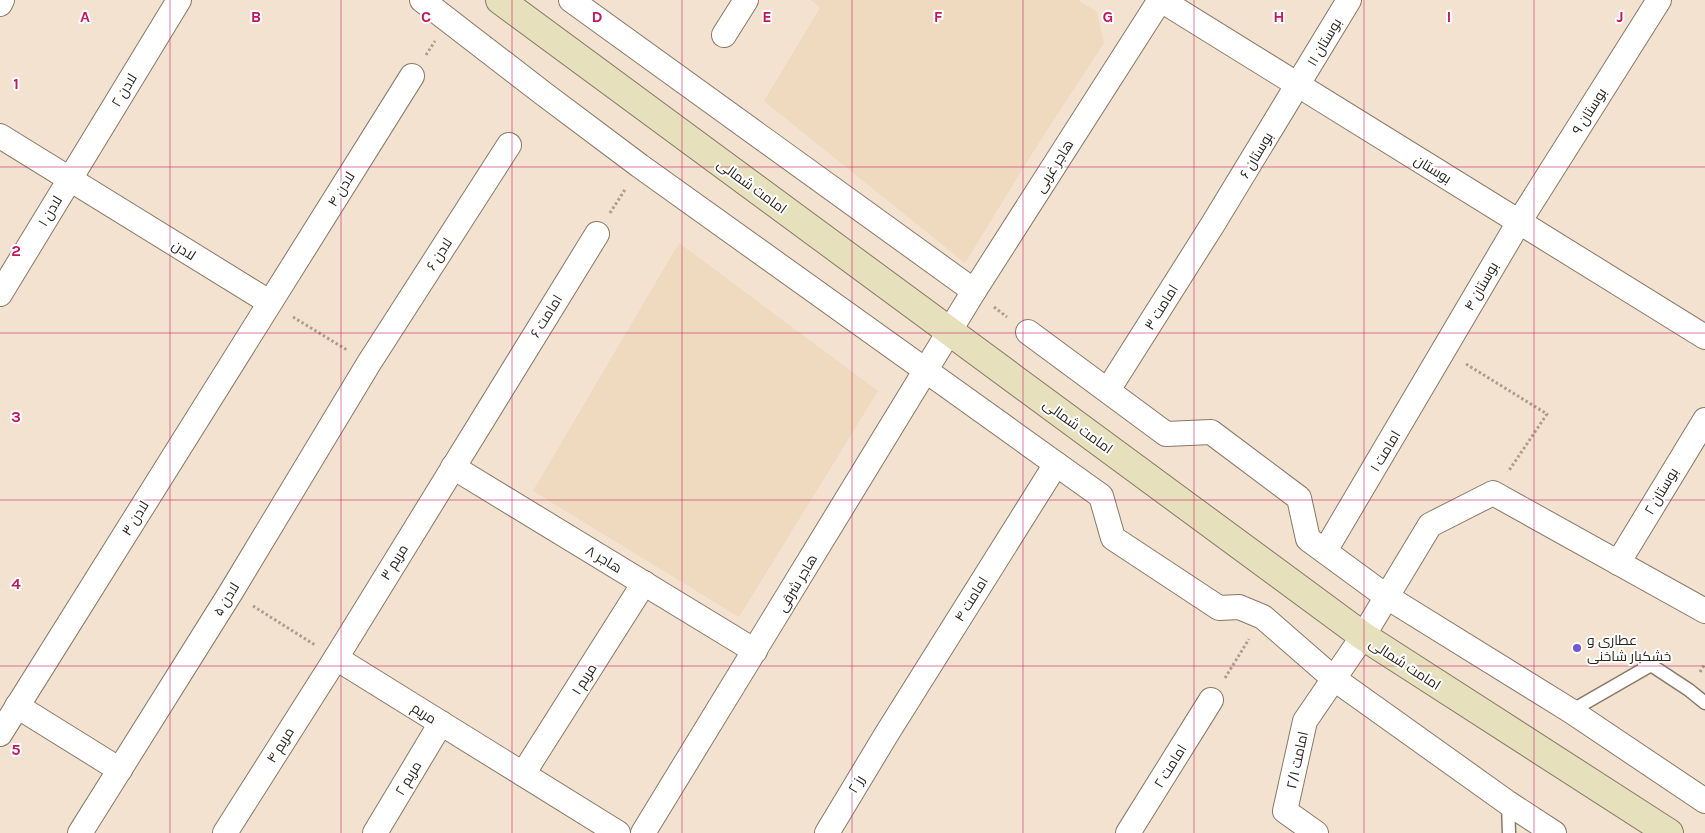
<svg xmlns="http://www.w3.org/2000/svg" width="1705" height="833" font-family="Karla,Cairo,sans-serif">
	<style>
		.built { fill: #efd9bf }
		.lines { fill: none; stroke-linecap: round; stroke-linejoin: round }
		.service-casing { stroke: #887967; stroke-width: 15 }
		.minor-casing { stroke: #887967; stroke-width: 26 }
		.secondary-casing { stroke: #887967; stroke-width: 30 }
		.path { stroke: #ab9e8f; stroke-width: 3; stroke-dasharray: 2.5 2.5; stroke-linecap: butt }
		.service { stroke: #fff; stroke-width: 12 }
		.minor { stroke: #fff; stroke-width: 24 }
		.secondary { stroke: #e6e0bc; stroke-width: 28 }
		.grid { fill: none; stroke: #c2185b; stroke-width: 1; stroke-opacity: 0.55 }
		.poi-dot { fill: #7258d2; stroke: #fff; stroke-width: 2 }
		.labels { text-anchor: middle; stroke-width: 4; stroke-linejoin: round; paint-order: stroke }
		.street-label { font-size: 14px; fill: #2b251e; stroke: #fff }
		.poi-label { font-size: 14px; fill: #2b251e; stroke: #fff; text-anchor: start }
		.grid-label { font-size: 16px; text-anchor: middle; font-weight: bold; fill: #c2185b; stroke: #fff; stroke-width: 4; stroke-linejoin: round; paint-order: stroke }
	</style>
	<rect width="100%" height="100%" fill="#f3e2cf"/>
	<g class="built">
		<path d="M811,0H1078L1097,12L1104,43L1038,144L965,263L764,101L820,8Z"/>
		<path d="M679,243L878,391L739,617L533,491Z"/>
	</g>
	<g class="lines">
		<defs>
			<g id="service">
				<path d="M1571,711L1651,665L1689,690L1705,703"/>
				<path d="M1508,803L1509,833"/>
			</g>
			<g id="minor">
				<path d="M422,0L544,94L640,166L1101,496L1113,538L1219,608L1239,607L1263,617L1333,678L1508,803L1554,833"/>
				<path d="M571,0L974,291"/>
				<path d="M1161,0L1705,337"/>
				<path d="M0,4L2,0"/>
				<path d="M724,35L746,0"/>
				<path d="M0,136L269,302"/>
				<path d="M0,294L179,0"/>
				<path d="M1028,332L1166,434L1211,432L1299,498L1308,539L1387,597L1571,711L1705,801"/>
				<path d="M1108,390L1213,224L1349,0"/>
				<path d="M453,467L755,651"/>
				<path d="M1325,551L1519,222L1659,0"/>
				<path d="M1618,563L1705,420"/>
				<path d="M336,658L618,833"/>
				<path d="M17,706L120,770"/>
				<path d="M0,734L412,76"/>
				<path d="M523,774L644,583"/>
				<path d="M80,833L231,592L369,363L509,145"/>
				<path d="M225,833L336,658L597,234"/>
				<path d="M375,833L441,723"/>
				<path d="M643,833L974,291L1160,0"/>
				<path d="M827,833L886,735L1056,464"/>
				<path d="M1128,833L1211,700"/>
				<path d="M1316,833L1285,811L1305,721L1363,636L1430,525L1493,493L1705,611"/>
			</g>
			<path id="secondary" d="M500,0L1363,636L1669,833"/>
		</defs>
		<use href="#service" class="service-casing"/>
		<use href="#minor" class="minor-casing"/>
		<use href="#secondary" class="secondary-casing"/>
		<g class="path">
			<path d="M426,55L435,41"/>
			<path d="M610,213L626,188"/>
			<path d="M994,307L1007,317"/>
			<path d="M293,317L347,350"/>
			<path d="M1466,364L1547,414L1508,472"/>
			<path d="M253,606L315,645"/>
			<path d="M1700,672L1705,664"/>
			<path d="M1225,678L1249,639"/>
		</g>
		<use href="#service" class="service"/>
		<use href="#minor" class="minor"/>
		<use href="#secondary" class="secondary"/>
	</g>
	<path class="grid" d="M170,0V833M341,0V833M512,0V833M682,0V833M852,0V833M1023,0V833M1194,0V833M1364,0V833M1534,0V833M0,167H1705M0,333H1705M0,500H1705M0,666H1705"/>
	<circle class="poi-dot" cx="1577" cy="648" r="5"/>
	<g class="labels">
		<g class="street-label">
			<text transform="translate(1324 42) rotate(-59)" y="5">بوستان ۱۱</text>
			<text transform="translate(124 90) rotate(-59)" y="5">لادن ۲</text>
			<text transform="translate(1589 111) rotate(-58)" y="5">بوستان ۹</text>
			<text transform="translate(1256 155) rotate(-59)" y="5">بوستان ۶</text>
			<text transform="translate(1054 166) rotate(-58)" y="5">هاجر غربی</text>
			<text transform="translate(1433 169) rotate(32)" y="5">بوستان</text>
			<text transform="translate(752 186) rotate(36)" y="5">امامت شمالی</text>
			<text transform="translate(341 189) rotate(-58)" y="5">لادن ۴</text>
			<text transform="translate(50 211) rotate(-59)" y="5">لادن ۱</text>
			<text transform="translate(184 250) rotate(32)" y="5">لادن</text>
			<text transform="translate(439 254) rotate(-57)" y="5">لادن ۶</text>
			<text transform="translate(1481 286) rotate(-60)" y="5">بوستان ۴</text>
			<text transform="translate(1161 307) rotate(-58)" y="5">امامت ۳</text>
			<text transform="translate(546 316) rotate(-58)" y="5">امامت ۶</text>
			<text transform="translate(1078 426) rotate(36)" y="5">امامت شمالی</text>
			<text transform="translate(1385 451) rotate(-59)" y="5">امامت ۱</text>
			<text transform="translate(1661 491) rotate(-59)" y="5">بوستان ۲</text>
			<text transform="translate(135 518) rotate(-58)" y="5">لادن ۳</text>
			<text transform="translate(604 559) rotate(31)" y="5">هاجر ۸</text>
			<text transform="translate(394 562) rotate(-58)" y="5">مریم ۳</text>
			<text transform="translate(797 583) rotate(-59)" y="5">هاجر شرقی</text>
			<text transform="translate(226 599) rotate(-58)" y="5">لادن ۵</text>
			<text transform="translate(971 599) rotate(-58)" y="5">امامت ۴</text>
			<text transform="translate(1405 664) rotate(33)" y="5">امامت شمالی</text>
			<text transform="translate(584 679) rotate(-58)" y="5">مریم ۱</text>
			<text transform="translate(424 713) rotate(32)" y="5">مریم</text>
			<text transform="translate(280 745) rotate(-58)" y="5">مریم ۴</text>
			<text transform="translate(1297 760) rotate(-78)" y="5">امامت ۲/۱</text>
			<text transform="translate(1170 766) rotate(-58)" y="5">امامت ۲</text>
			<text transform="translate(408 778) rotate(-59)" y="5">مریم ۲</text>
			<text transform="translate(856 784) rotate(-59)" y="5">رز ۲</text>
		</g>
		<g class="poi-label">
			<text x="1587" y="645">عطاری و<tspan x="1587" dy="16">خشکبار شاخنی</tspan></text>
		</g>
	</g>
	<g class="grid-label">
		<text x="85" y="22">A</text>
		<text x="256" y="22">B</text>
		<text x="426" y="22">C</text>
		<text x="597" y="22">D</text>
		<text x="767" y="22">E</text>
		<text x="938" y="22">F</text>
		<text x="1108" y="22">G</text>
		<text x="1279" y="22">H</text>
		<text x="1449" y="22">I</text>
		<text x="1620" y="22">J</text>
		<text x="16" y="89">1</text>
		<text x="16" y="256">2</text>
		<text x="16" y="422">3</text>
		<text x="16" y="589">4</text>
		<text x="16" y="755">5</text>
	</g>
</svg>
